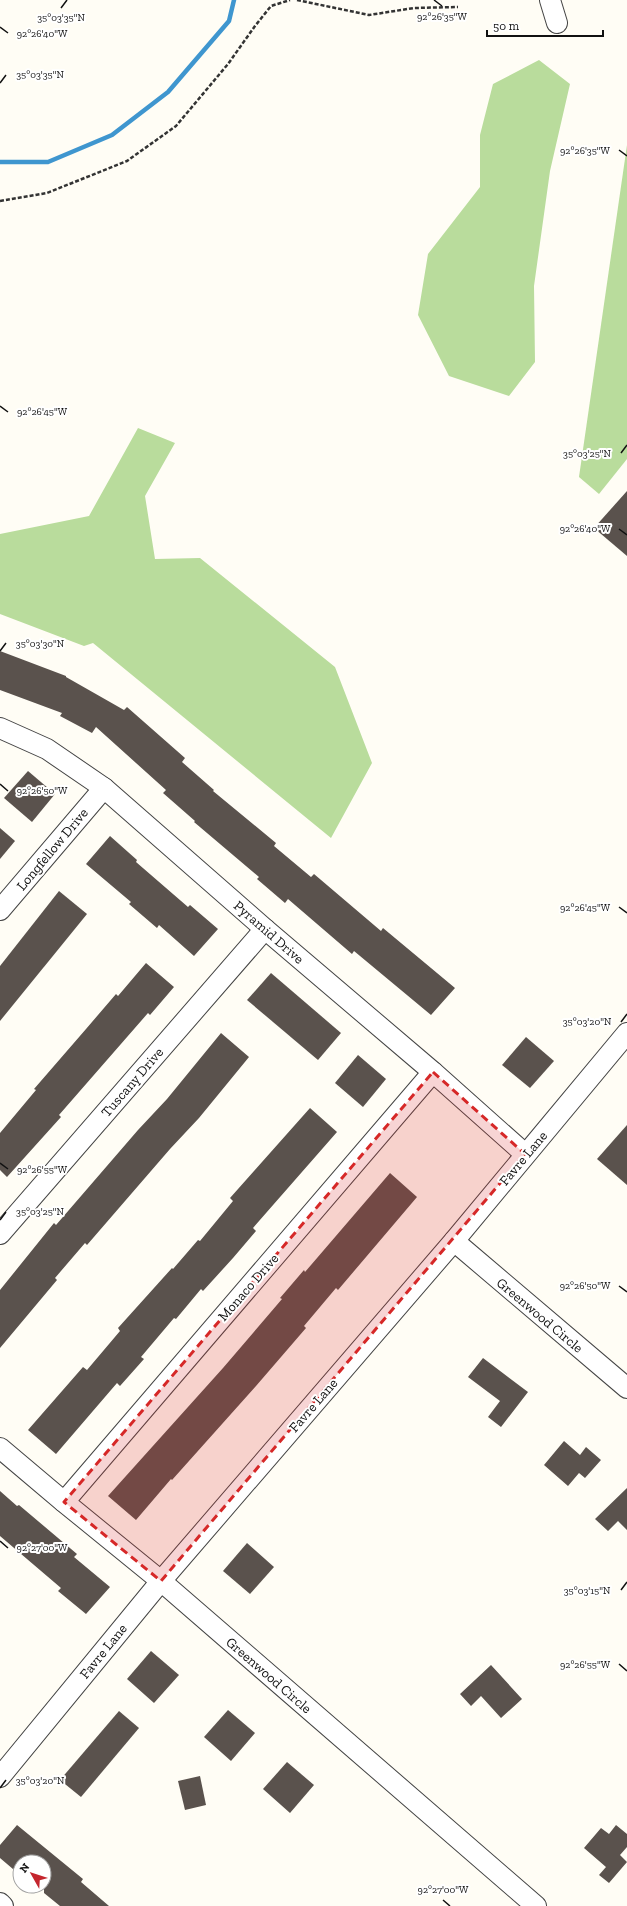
<svg xmlns="http://www.w3.org/2000/svg" width="627" height="1906" font-family="'Zilla Slab',serif">
	<style>
		.forest { fill: #b9dc9c }
		.lines { fill: none; stroke-linecap: round; stroke-linejoin: round }
		.stream { stroke: #3f96cf; stroke-width: 4.5 }
		.building { fill: #5a524d }
		.minor-casing { stroke: #444; stroke-width: 22 }
		.path { stroke: #333; stroke-width: 2.5; stroke-dasharray: 4 2; stroke-linecap: butt }
		.minor { stroke: #fff; stroke-width: 20 }
		.marked { fill: #d62828; fill-opacity: 0.2; stroke: #d62828; stroke-width: 3; stroke-dasharray: 8 5; stroke-linejoin: round }
		.ticks { fill: none; stroke: #111; stroke-width: 1.5 }
		.labels { text-anchor: middle; stroke-width: 4; stroke-linejoin: round; paint-order: stroke }
		.street-label { font-size: 14px; fill: #111; stroke: #fff }
		.ticks-label { font-size: 10px; text-anchor: middle; fill: #111; stroke: #fff; stroke-width: 4; stroke-linejoin: round; paint-order: stroke }
	</style>
	<rect width="100%" height="100%" fill="#fffdf5"/>
	<g class="forest">
		<path d="M539,60L570,84L550,171L534,286L535,362L509,396L449,376L418,315L428,254L480,187V135L493,84Z"/>
		<path d="M627,145V459L599,494L579,477Z"/>
		<path d="M138,428L175,443L145,496L155,559L200,558L335,667L372,763L331,838L93,643L84,646L0,614V534L89,516Z"/>
	</g>
	<g class="lines">
		<path class="stream" d="M0,162H48L112,135L168,92L229,21L234,0"/>
	</g>
	<g class="building">
		<path d="M627,491V556L594,528Z"/>
		<path d="M0,651L66,676V677L124,710L127,707L185,758L182,762L214,790L213,791L276,843L274,846L311,877L314,874L381,931L383,928L455,988L431,1015L354,951L352,954L288,899L285,903L257,879L259,877L194,822L195,821L163,793L166,790L96,727L92,733L60,716L62,713L0,690Z"/>
		<path d="M28,771L55,794L32,822L4,798Z"/>
		<path d="M0,828L15,841L0,859Z"/>
		<path d="M110,836L137,860L136,862L188,907L190,905L218,929L194,956L159,925L157,928L129,904L131,902L86,864Z"/>
		<path d="M59,891L87,914L0,1021V966Z"/>
		<path d="M146,963L174,987L150,1015L148,1013L59,1115L61,1117L7,1177L0,1170V1133L36,1090L34,1089L86,1029L116,994L118,996Z"/>
		<path d="M271,973L341,1033L318,1060L247,1000Z"/>
		<path d="M221,1033L249,1057L199,1118L170,1149L87,1245L85,1243L55,1278L57,1280L0,1348V1290L54,1223L56,1225L138,1130L167,1099Z"/>
		<path d="M526,1037L554,1061L530,1088L502,1065Z"/>
		<path d="M358,1055L386,1079L363,1107L335,1083Z"/>
		<path d="M310,1108L337,1132L253,1228L256,1231L233,1258L203,1291L201,1289L176,1319L174,1318L141,1357L144,1359L120,1386L117,1383L56,1454L28,1430L83,1367L87,1370L120,1331L118,1328L172,1268L173,1269L198,1240L200,1241L233,1201L230,1198Z"/>
		<path d="M627,1125V1185L597,1159Z"/>
		<path d="M390,1173L417,1197L338,1290L336,1288L304,1326L306,1328L256,1386L172,1480L171,1479L136,1520L108,1496L223,1368L282,1299L280,1298L304,1270L305,1272Z"/>
		<path d="M483,1358L528,1392L501,1427L488,1417L500,1401L468,1377Z"/>
		<path d="M564,1441L580,1455L586,1447L601,1460L585,1478L579,1473L568,1486L544,1465Z"/>
		<path d="M627,1488V1530L618,1521L608,1531L595,1519Z"/>
		<path d="M0,1491L17,1506L19,1505L77,1554L74,1557L110,1587L86,1614L58,1591L61,1588L0,1536Z"/>
		<path d="M247,1543L274,1567L250,1594L223,1571Z"/>
		<path d="M151,1651L179,1675L154,1703L127,1679Z"/>
		<path d="M491,1665L522,1699L501,1718L481,1696L471,1706L460,1694Z"/>
		<path d="M228,1710L255,1733L231,1761L204,1737Z"/>
		<path d="M119,1711L139,1728L81,1797L60,1780Z"/>
		<path d="M287,1762L314,1785L290,1813L263,1789Z"/>
		<path d="M200,1776L206,1805L185,1810L178,1781Z"/>
		<path d="M17,1825L83,1879L81,1882L109,1906H60L44,1893V1862H20V1875L0,1858V1845Z"/>
		<path d="M616,1825L627,1834V1847L620,1855L627,1862L609,1883L599,1875L606,1867L584,1848L601,1828L609,1834Z"/>
	</g>
	<g class="lines">
		<defs>
			<g id="minor">
				<path d="M550,0L557,23"/>
				<path d="M0,728L47,749L104,788L265,929L433,1072L525,1154"/>
				<path d="M0,910L104,788"/>
				<path d="M0,1234L265,929"/>
				<path d="M454,1241L627,1388"/>
				<path d="M0,1448L64,1502L161,1581L536,1906"/>
				<path d="M64,1502L433,1072"/>
				<path d="M0,1777L161,1581L454,1241L627,1033"/>
				<path d="M0,1903L3,1906"/>
			</g>
		</defs>
		<use href="#minor" class="minor-casing"/>
		<g class="path">
			<path d="M297,0L369,15L414,8L458,7"/>
			<path d="M0,201L47,193L127,161L176,126L228,64L255,26L271,6L290,0"/>
		</g>
		<use href="#minor" class="minor"/>
	</g>
	<path class="marked" d="M433,1072L525,1154L161,1581L64,1502Z"/>
	<path class="ticks" d="M434,0L442,6M61,8L67,0M0,27L8,33M0,83L6,75M619,150L627,156M0,406L8,412M621,453L627,445M619,529L627,535M0,651L6,643M0,784L8,791M619,907L627,913M621,1022L627,1014M0,1163L8,1169M0,1220L6,1212M619,1286L627,1292M0,1541L8,1548M621,1590L627,1582M619,1664L627,1671M0,1788L6,1780M443,1900L450,1906"/>
	<g class="labels">
		<g class="street-label">
			<text transform="translate(52 849) rotate(-50)" y="5">Longfellow Drive</text>
			<text transform="translate(269 932) rotate(41)" y="5">Pyramid Drive</text>
			<text transform="translate(132 1082) rotate(-49)" y="5">Tuscany Drive</text>
			<text transform="translate(523 1158) rotate(-50)" y="5">Favre Lane</text>
			<text transform="translate(248 1287) rotate(-49)" y="5">Monaco Drive</text>
			<text transform="translate(540 1315) rotate(40)" y="5">Greenwood Circle</text>
			<text transform="translate(313 1405) rotate(-49)" y="5">Favre Lane</text>
			<text transform="translate(103 1651) rotate(-51)" y="5">Favre Lane</text>
			<text transform="translate(269 1675) rotate(41)" y="5">Greenwood Circle</text>
		</g>
	</g>
	<g class="ticks-label">
		<text x="442" y="20">92°26'35"W</text>
		<text x="61" y="21">35°03'35"N</text>
		<text x="42" y="37">92°26'40"W</text>
		<text x="40" y="78">35°03'35"N</text>
		<text x="585" y="154">92°26'35"W</text>
		<text x="42" y="415">92°26'45"W</text>
		<text x="587" y="457">35°03'25"N</text>
		<text x="585" y="532">92°26'40"W</text>
		<text x="40" y="647">35°03'30"N</text>
		<text x="42" y="794">92°26'50"W</text>
		<text x="585" y="911">92°26'45"W</text>
		<text x="587" y="1025">35°03'20"N</text>
		<text x="42" y="1173">92°26'55"W</text>
		<text x="40" y="1215">35°03'25"N</text>
		<text x="585" y="1289">92°26'50"W</text>
		<text x="42" y="1551">92°27'00"W</text>
		<text x="587" y="1594">35°03'15"N</text>
		<text x="585" y="1668">92°26'55"W</text>
		<text x="40" y="1784">35°03'20"N</text>
		<text x="443" y="1893">92°27'00"W</text>
	</g>
	<g transform="translate(32 1874) rotate(309)"><circle r="19" fill="#ffffff" stroke="#a0a0a0"/>
	<path d="M0-3L7 15L0 10L-7 15Z" fill="#c4262e"/>
	<text y="-6" font-size="11" font-weight="bold" text-anchor="middle" fill="#111111">N</text>
	</g>
	<path d="M487 30v6h116v-6" fill="none" stroke="#111111" stroke-width="2"/>
	<text x="493" y="30" font-size="12" fill="#111111" stroke="#ffffff" stroke-width="3" paint-order="stroke">50 m</text>
</svg>
